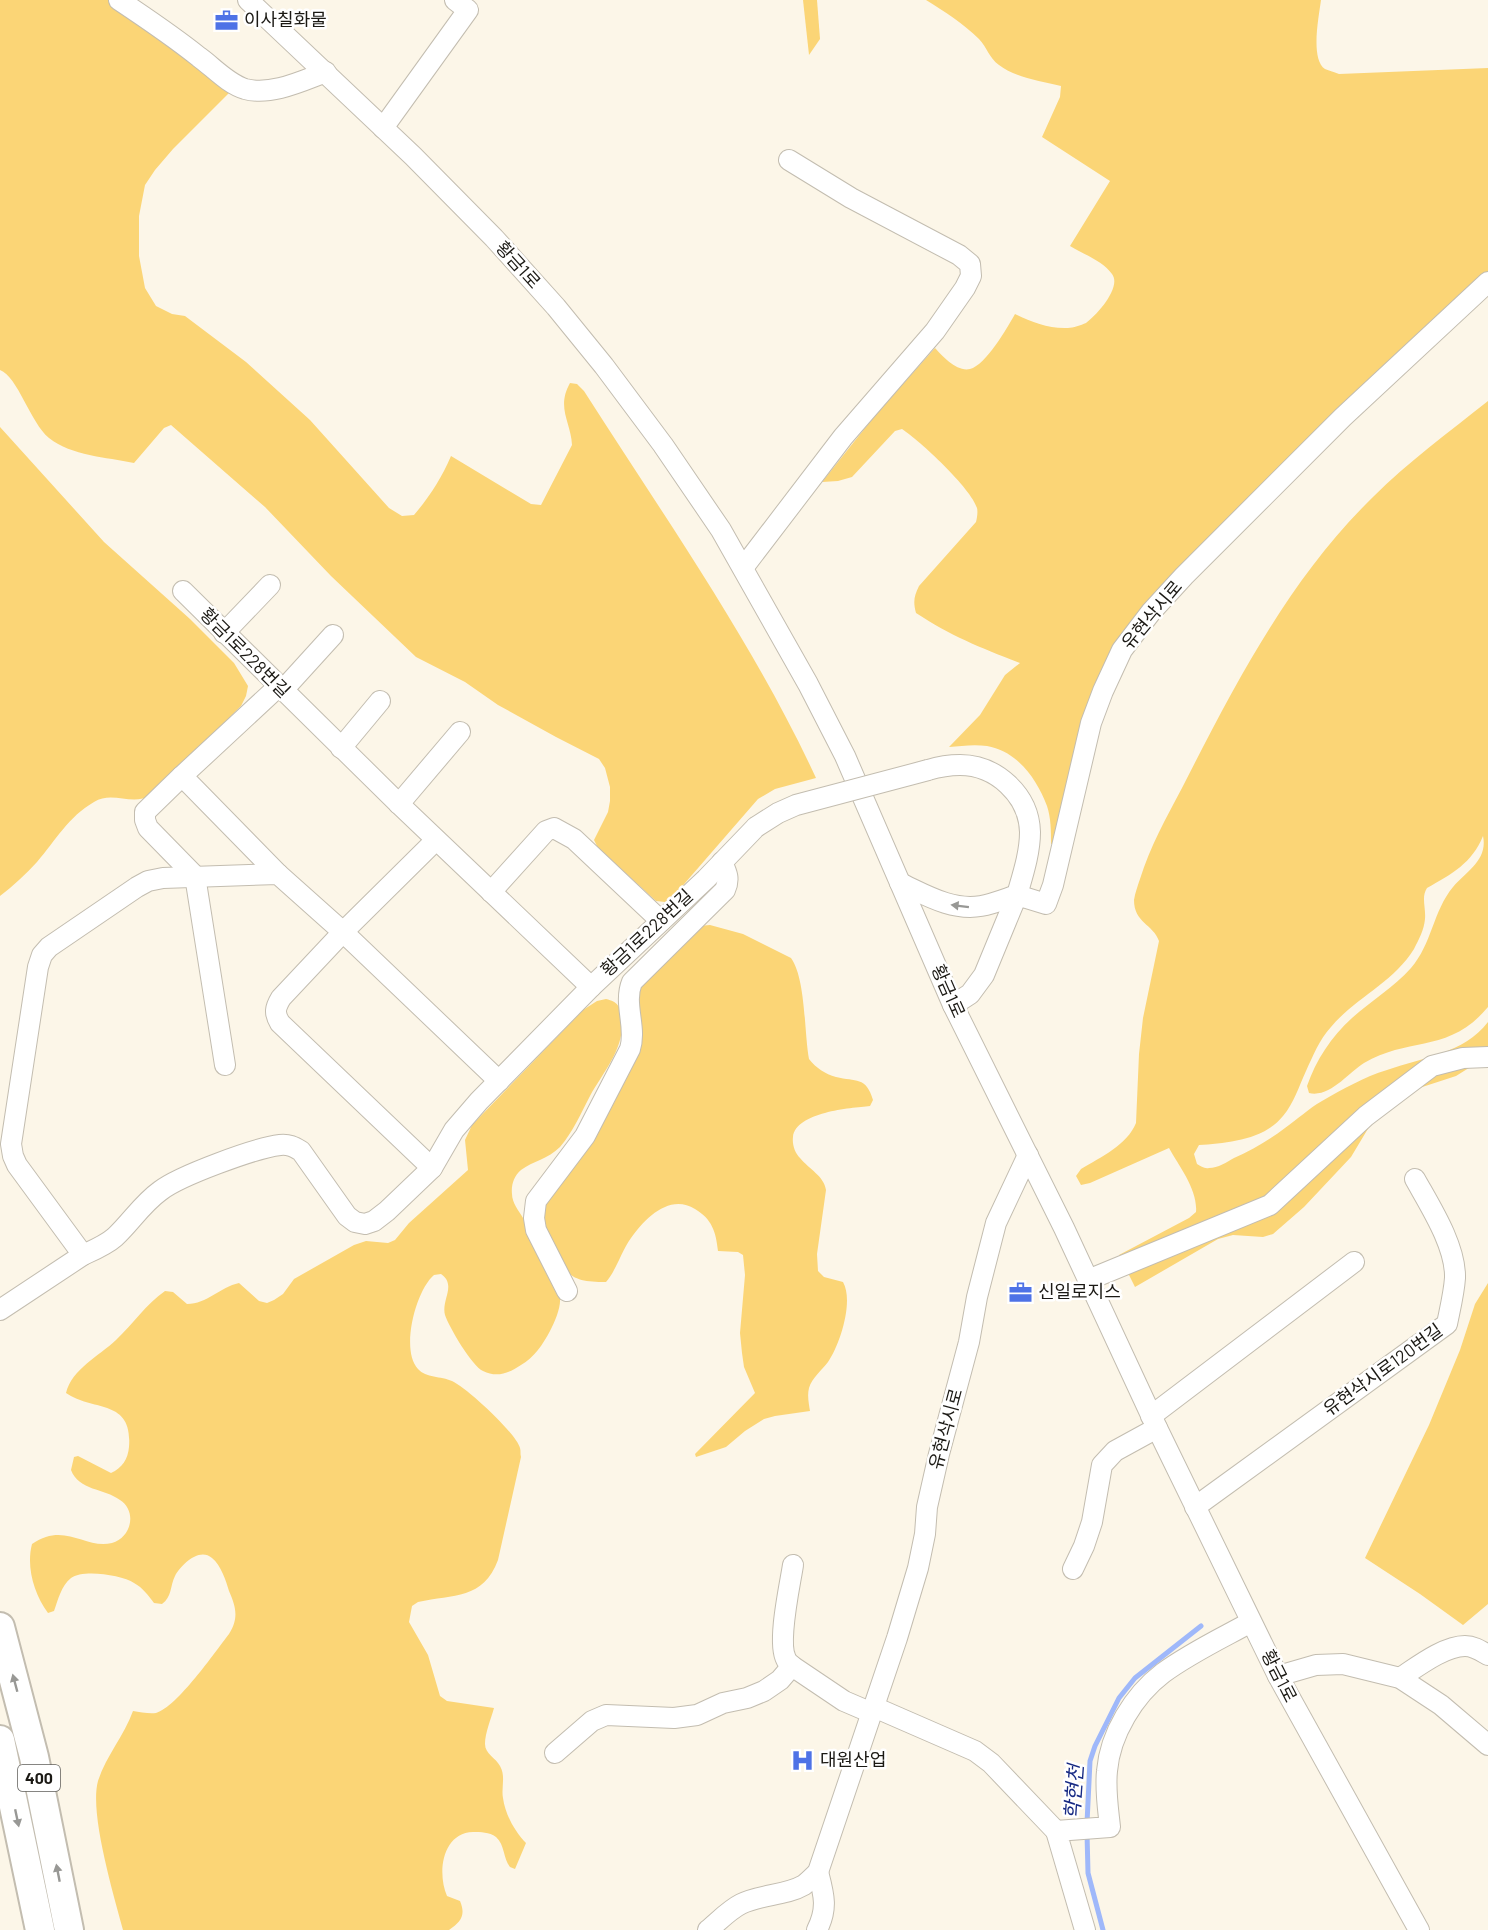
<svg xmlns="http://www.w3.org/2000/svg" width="1488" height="1930" font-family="Barlow,'Noto Sans KR',sans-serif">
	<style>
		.green { fill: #fbd576 }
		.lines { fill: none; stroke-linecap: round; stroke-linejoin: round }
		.stream { stroke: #9fb8fa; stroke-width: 5 }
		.minor-casing { stroke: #c3bdb0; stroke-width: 22 }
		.highway-casing { stroke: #c3bdb0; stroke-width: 32 }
		.minor { stroke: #fff; stroke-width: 20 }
		.highway { stroke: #fff; stroke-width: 28 }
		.minor-bridge-casing { stroke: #c3bdb0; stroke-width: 22; stroke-linecap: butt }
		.minor-bridge { stroke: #fff; stroke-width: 20 }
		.oneway { fill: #989895 }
		.labels { text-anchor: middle; stroke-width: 5; stroke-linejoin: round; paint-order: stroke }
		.shield { fill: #fff; stroke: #5f5e5a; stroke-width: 1.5 }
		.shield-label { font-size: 16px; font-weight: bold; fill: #1b1914 }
		.poi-label { font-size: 18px; fill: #1b1914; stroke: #fff; text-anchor: start }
		.street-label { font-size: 18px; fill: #1b1914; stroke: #fff }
		.water-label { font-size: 20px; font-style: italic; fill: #162983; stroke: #fff }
	</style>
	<rect width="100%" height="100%" fill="#fcf6e8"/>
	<g class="green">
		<path d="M0,0H108L169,43L230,92L173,149L155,170L145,185L139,216V256L145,288L156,306L172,314L185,316L246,362L310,420L389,508L402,516L414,515C430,496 441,479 451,456L531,504L541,505L572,445C571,422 556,408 570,383L577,384L584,391C665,518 753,642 816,778L775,789L758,799L672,898L665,902L656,901L598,848L594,840L608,812L610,801V787L605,768L599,759L556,737L498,705L465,682L416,657L331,576L265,507L171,425L164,428L134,463C106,457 72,456 49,438C30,422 18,377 0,370Z"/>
		<path d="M803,0H817L820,39L809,55Z"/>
		<path d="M926,0H1321C1319,16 1310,59 1325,69C1329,71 1335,72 1339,74L1488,68V272L1330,418L1132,625L1057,844H1051C1051,831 1051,818 1047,806C1037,779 1017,751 987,746C974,744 961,746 949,747L980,715L1005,675L1020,663C981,648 951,636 916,613C913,602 914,596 919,586L976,522C977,518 978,512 977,508C971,488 920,441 902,429L895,431L852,477L838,481L822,482L877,413L935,348C943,357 957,372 970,369C986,365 1007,328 1015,314C1032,322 1049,329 1068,328C1073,328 1081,325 1086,323C1097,315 1122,287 1112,274C1103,261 1083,254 1070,246L1110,181L1042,137L1060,97L1061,86C1041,81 1016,78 999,65C989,58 987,47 979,39C964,24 944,11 926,0Z"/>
		<path d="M1488,401V1007C1449,1054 1410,1036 1364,1063C1349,1072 1330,1098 1309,1093L1307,1086C1316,1060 1331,1037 1352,1018C1371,1001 1394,987 1411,968C1432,944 1433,911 1453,887C1467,871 1488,860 1483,836C1472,863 1452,874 1427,888C1421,897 1426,908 1425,919C1424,930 1419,939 1414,949C1393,983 1355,998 1331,1027C1319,1040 1313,1056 1306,1071C1299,1086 1294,1103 1283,1116C1264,1140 1227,1143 1199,1145L1194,1154L1197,1164C1201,1166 1204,1169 1209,1168C1218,1168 1227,1162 1234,1158C1252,1150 1269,1140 1285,1128C1298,1119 1308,1109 1322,1101C1343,1089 1364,1077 1387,1070C1424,1057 1463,1054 1488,1022V1056L1456,1076L1410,1091L1372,1122L1351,1157L1304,1207L1273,1234L1263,1237L1233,1235L1218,1239L1135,1287L1119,1255L1189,1218L1196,1212C1198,1190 1179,1166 1169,1148L1090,1183L1081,1185L1076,1176L1081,1169C1101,1157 1127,1145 1136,1123L1139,1054L1143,1018L1159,941C1153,924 1134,923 1134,900C1135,893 1138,885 1140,879C1150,847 1166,818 1182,788C1235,684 1289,579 1373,497C1408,462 1449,432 1488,401Z"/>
		<path d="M0,427L104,542L190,619L234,663L248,686L246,696L241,706L151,795C132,807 113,790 94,802C68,817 56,840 37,862C26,874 13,886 0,896Z"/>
		<path d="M710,925L743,934L791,958C806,979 804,1032 809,1059C816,1068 825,1074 836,1077C856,1082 866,1076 873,1100L870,1106C850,1108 796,1112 793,1137C792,1145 795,1153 800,1158C809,1169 824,1176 826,1190L817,1254L818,1271L824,1277L843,1282C854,1301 840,1345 828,1362C822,1370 812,1378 809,1388C807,1396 809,1404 810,1411L775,1416L764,1419L745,1431L726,1447L696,1457L695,1454L755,1393L744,1367L742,1353L740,1333L745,1275L743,1255L738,1252L718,1251C716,1232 712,1219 695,1209C670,1193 645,1218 631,1238C621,1252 617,1269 606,1282C578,1282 568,1279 555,1254C545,1235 544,1224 541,1203L594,1129L635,1005L639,983L699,926Z"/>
		<path d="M606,999C618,1002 620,1006 622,1018C625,1048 604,1071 590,1096C581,1113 573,1132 560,1147C548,1159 533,1161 521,1170C514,1176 511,1185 512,1194C512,1203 519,1211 523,1218C531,1231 559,1285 560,1297C561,1308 555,1321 550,1331C543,1344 534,1358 521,1365C509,1373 497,1378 483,1371C472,1366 449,1327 445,1315C441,1300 457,1285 441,1274L434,1275C416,1290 400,1350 418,1369C426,1378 441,1376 452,1381C467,1388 516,1433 520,1448C521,1451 520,1454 521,1457L498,1560C483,1600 454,1594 418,1602L412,1606L409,1622L428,1655L440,1696L447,1701L494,1708C491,1719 485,1733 485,1744C485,1754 496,1758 500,1766C506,1776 501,1788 503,1798C505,1814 515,1832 526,1843L515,1869L510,1867C503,1858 505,1845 496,1837C489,1832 481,1832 473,1832C442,1833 437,1873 447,1896L460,1901C466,1915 461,1922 449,1930H123C114,1896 89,1813 98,1781C106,1756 124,1736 133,1711C140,1712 149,1714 156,1713C177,1707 215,1652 229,1634C239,1618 236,1607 229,1591C226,1581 221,1565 212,1558C199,1547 181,1565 175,1576C170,1586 172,1597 162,1604L154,1603C148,1595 143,1588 134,1583C122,1575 83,1569 71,1578C61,1586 58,1600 54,1611L48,1613C34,1594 26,1567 32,1544C65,1521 86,1550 112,1543C132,1537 137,1511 120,1500C104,1488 79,1491 71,1470L74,1457L78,1456L111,1473C122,1468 128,1459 129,1447C133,1398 93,1412 66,1393C72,1369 99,1356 116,1340C133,1324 146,1304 165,1291L173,1292L187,1304C207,1304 220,1287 239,1283L259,1301L267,1303L274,1300L283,1294L294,1279L354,1245L366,1241L388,1243L395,1240L409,1223L468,1170L465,1140L472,1125L583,1010L597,1001Z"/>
		<path d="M1488,1283V1604L1463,1625L1420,1594L1365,1558L1429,1425L1460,1350L1475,1304Z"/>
	</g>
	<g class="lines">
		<g class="stream">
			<path d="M1087,1823L1090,1761L1095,1746L1119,1698L1135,1678L1201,1626"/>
			<path d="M1087,1833L1088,1873L1103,1930"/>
		</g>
		<defs>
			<g id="minor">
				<path d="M119,0C146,18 174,37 199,57C213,67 228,84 245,89C271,96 302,81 326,72"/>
				<path d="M248,0L413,156L494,238L556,307L604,366L663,445L721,530L808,684L845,756L953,1005L1064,1228L1157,1428L1278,1676L1419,1930"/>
				<path d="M383,128L468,10L455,0"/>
				<path d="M743,568L843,437L935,331L965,288L971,276L970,264L959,255L851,198L789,160"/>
				<path d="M183,591L399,804L591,987L706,879L756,827"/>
				<path d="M224,633L270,585"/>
				<path d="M283,690L333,635"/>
				<path d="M341,748L380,701"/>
				<path d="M182,776L145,812V820L148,828L195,876L225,1065"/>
				<path d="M399,804L460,732"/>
				<path d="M278,874L182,776L279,686"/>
				<path d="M900,883C926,895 952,911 981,906C993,904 1005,899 1017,895C1023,874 1030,853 1030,832C1029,795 996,765 960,765C949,765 938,767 928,770"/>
				<path d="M491,892L546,831L554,828L574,839L661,921"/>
				<path d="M953,1005L970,994L984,975L1017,895L1046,904L1053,885L1091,723L1103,691L1122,650L1151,612L1184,576L1343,417L1488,282"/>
				<path d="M432,1168L280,1023C274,1013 275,1008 281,998L343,932L499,1081"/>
				<path d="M83,1255C94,1250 106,1245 115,1237C131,1222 142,1204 160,1191C179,1176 255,1148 280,1145C289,1144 294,1147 301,1151L347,1216L355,1222L365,1224L374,1221L387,1211L432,1168L454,1130L479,1101L591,987"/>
				<path d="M1088,1280L1270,1205L1366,1116L1432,1066L1463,1058L1488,1057"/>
				<path d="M567,1291L536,1230L534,1218L536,1201L585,1136L630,1049C637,1027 623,1004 632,982L725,890C730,879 727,873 722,862"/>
				<path d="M0,1310L83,1255L17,1165L13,1156L11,1144L38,967L42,955L49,947L137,887L148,881L163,878L278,874L343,932L436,840"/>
				<path d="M1151,1416L1354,1262"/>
				<path d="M1195,1507L1447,1324C1450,1309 1454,1293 1455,1278C1456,1246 1430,1206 1415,1179"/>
				<path d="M1073,1569L1084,1546L1092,1522L1102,1465L1115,1451L1157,1428"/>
				<path d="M792,1666C790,1664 787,1662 786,1659C777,1642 790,1585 793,1565"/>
				<path d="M1278,1676L1316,1665L1343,1664L1400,1678L1441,1705L1488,1745"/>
				<path d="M1400,1678C1417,1667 1444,1646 1465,1646C1474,1646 1481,1651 1488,1655"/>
				<path d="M874,1707L975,1751L991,1763L1056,1831"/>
				<path d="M555,1753L592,1721L606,1715L674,1718L697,1715L723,1703L747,1698L764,1691L780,1680L792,1666L844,1701L872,1713"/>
				<path d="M708,1930C719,1921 729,1910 741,1904C761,1894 785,1896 804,1885C809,1881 814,1876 818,1872L897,1638L918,1568L925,1534L927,1507L939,1454L969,1342L977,1297L996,1223L1028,1155"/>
				<path d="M817,1930C828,1908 824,1895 818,1872"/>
				<path d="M1085,1930L1056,1831L1110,1827C1108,1808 1105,1790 1107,1771C1110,1734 1134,1695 1163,1673C1190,1653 1222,1638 1251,1622"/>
			</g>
			<g id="highway">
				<path d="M0,1627L34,1757L69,1930"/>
				<path d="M0,1740L40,1930"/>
			</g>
		</defs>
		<use href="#minor" class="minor-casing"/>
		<use href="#highway" class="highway-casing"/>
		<use href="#minor" class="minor"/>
		<use href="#highway" class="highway"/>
		<defs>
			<path id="minor-bridge" d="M756,827L778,813L796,805L928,770"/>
		</defs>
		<use href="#minor-bridge" class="minor-bridge-casing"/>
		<use href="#minor-bridge" class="minor-bridge"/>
	</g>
	<defs><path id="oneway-solid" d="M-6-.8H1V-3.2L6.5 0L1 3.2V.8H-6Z" transform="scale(1.5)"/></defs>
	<g class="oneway">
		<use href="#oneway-solid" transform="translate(960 906) rotate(-173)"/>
		<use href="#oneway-solid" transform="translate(15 1683) rotate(-105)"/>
		<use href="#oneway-solid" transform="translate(17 1818) rotate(78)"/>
		<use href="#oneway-solid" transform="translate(58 1873) rotate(-101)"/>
	</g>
	<defs>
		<symbol id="office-bare" viewBox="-9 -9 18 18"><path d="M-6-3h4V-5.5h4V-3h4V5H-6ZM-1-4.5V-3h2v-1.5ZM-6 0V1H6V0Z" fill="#4e72e6" stroke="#fff" stroke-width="2.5" paint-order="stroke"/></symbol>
		<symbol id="hospital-bare" viewBox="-9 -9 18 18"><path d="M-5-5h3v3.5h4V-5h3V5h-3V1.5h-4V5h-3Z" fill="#4e72e6" stroke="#fff" stroke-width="2.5" paint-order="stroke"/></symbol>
	</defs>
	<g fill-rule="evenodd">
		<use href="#office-bare" x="210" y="4" width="33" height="33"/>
		<use href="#office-bare" x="1004" y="1276" width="33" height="33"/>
		<use href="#hospital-bare" x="786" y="1744" width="33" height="33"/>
	</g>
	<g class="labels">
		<rect class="shield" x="18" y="1765" width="42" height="26" rx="4.5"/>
		<g class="shield-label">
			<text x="39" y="1784">400</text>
		</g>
		<g class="poi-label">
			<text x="244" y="26">이사칠화물</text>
			<text x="1038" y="1298">신일로지스</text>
			<text x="820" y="1766">대원산업</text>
		</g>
		<g class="street-label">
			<text transform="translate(518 265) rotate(48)" y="6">황금1로</text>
			<text transform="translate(1152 615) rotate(-50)" y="6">유현삭시로</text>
			<text transform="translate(245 653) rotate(45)" y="6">황금1로228번길</text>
			<text transform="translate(647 933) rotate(-43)" y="6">황금1로228번길</text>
			<text transform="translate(948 991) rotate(66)" y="6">황금1로</text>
			<text transform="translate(1383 1370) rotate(-36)" y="6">유현삭시로120번길</text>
			<text transform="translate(946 1429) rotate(-75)" y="6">유현삭시로</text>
			<text transform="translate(1279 1676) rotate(63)" y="6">황금1로</text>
		</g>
		<g class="water-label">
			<text transform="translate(1074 1792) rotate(-86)" y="7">학현천</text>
		</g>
	</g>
</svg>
